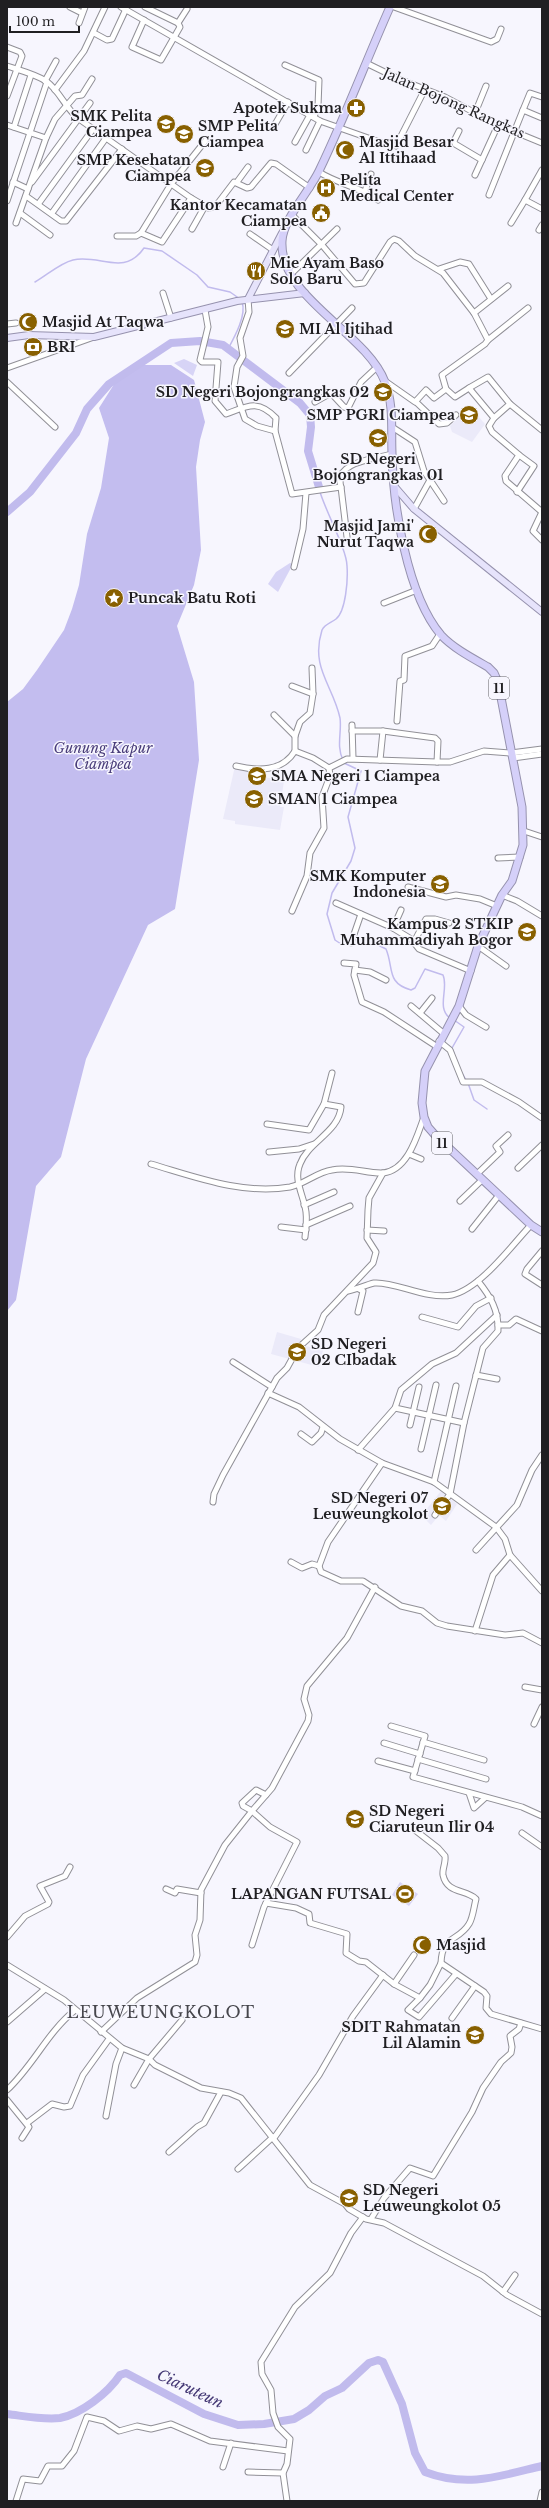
<svg xmlns="http://www.w3.org/2000/svg" width="549" height="2508" font-family="'Libre Baskerville',serif">
	<style>
		.built { fill: #ebeaf9 }
		.green { fill: #d7d4f6 }
		.forest { fill: #c3bdef }
		.lines { fill: none; stroke-linecap: round; stroke-linejoin: round }
		.stream { stroke: #c1bbed; stroke-width: 1.5 }
		.river { stroke: #c1bbed; stroke-width: 8 }
		.minor-casing { stroke: #919097; stroke-width: 7 }
		.major-casing { stroke: #9692ae; stroke-width: 8 }
		.highway-casing { stroke: #9692ae; stroke-width: 9 }
		.minor { stroke: #fff; stroke-width: 5 }
		.major { stroke: #e6e3fb; stroke-width: 6 }
		.highway { stroke: #d5d0f9; stroke-width: 7 }
		.labels { text-anchor: middle; stroke-width: 3; stroke-linejoin: round; paint-order: stroke }
		.shield { fill: #f7f6fe; stroke: #606064; stroke-width: 1 }
		.shield-label { font-size: 13px; font-weight: bold; fill: #201f22 }
		.street-label { font-size: 14px; fill: #201f22; stroke: #f7f6fe }
		.poi-label { font-size: 14px; font-weight: bold; fill: #201f22; stroke: #f7f6fe; text-anchor: start }
		.park-label { font-size: 14px; font-style: italic; fill: #493d7a; stroke: #f7f6fe }
		.water-label { font-size: 15px; font-style: italic; fill: #453975; stroke: #f7f6fe }
		.quarter-label { font-size: 16px; letter-spacing: 1px; fill: #46464c; stroke: #f7f6fe }
	</style>
	<rect width="100%" height="100%" fill="#f7f6fe"/>
	<g class="built">
		<path d="M469,406L485,424L472,442L452,432L450,426Z"/>
		<path d="M235,766L249,769V774L284,781L280,807H284L280,830L235,824V821L223,819Z"/>
		<path d="M277,1332L301,1339V1345L323,1350L319,1367L271,1354Z"/>
		<path d="M441,1491L457,1504L446,1521L439,1515L431,1525L425,1519L429,1514L425,1511Z"/>
	</g>
	<g class="green">
		<path d="M184,359L197,365L193,376L174,363Z"/>
		<path d="M290,563L293,564L278,592L268,584L276,572Z"/>
		<path d="M400,1882L418,1894L409,1906L392,1895Z"/>
	</g>
	<path class="forest" d="M143,365H171L194,380L205,422L200,440L196,467L201,550L194,585L177,626L194,682L199,760L175,909L148,925L86,1059L61,1157L36,1186L16,1300L7,1311V702L23,689L37,670L64,630L72,609L79,585L87,534L101,488L109,438L99,408L118,378Z"/>
	<g class="lines">
		<g class="stream">
			<path d="M35,282C46,276 60,263 73,260C100,254 124,277 144,248L162,251L197,275L208,287L230,292L240,299"/>
			<path d="M228,349C234,338 247,315 242,302"/>
			<path d="M320,492C326,512 347,550 347,566C348,579 346,611 336,619C331,623 325,624 322,630C310,668 333,685 340,718C342,732 336,746 343,760"/>
			<path d="M344,763L361,771L348,817L355,848L351,861L332,893L327,914L335,940L341,944H349"/>
			<path d="M353,944L378,945L386,949C394,968 386,983 411,990L415,988L425,969L443,975C449,988 436,1008 450,1018"/>
			<path d="M454,1020L464,1027L452,1048L454,1053"/>
			<path d="M462,1073L466,1080"/>
			<path d="M468,1083L474,1100L487,1109"/>
		</g>
		<g class="river">
			<path d="M7,512L30,492L76,433L87,409L109,384L171,343L200,341L223,345L300,403L310,415L311,427L308,451L319,487"/>
			<path d="M7,2414C24,2416 43,2420 60,2418C81,2414 108,2393 120,2375L126,2373L204,2414L238,2425L264,2424L294,2419L309,2410L325,2396L342,2388L369,2363L378,2360L383,2362L402,2404L415,2453L425,2472C467,2488 500,2476 542,2466"/>
		</g>
		<defs>
			<g id="minor">
				<path d="M70,7L82,13"/>
				<path d="M121,7L320,121L391,146"/>
				<path d="M145,7L178,23"/>
				<path d="M394,7L491,42L497,39L501,29"/>
				<path d="M144,20L132,47L161,60L180,27L178,23L187,9"/>
				<path d="M79,23L85,7"/>
				<path d="M94,33L107,40L112,39L126,9"/>
				<path d="M7,47L20,52L22,56L7,96"/>
				<path d="M366,63L399,79L445,97L498,125L542,143"/>
				<path d="M285,65L319,80L318,106L314,117"/>
				<path d="M7,66C19,70 35,74 46,81C60,91 65,108 79,119L191,198L208,208L215,207L234,182L247,188L251,187L271,163L276,164L310,188"/>
				<path d="M45,81L56,61"/>
				<path d="M55,90L84,51L105,7"/>
				<path d="M523,110L530,93L542,97"/>
				<path d="M475,113L486,86"/>
				<path d="M7,125L46,138"/>
				<path d="M274,126L288,102"/>
				<path d="M14,127L31,75"/>
				<path d="M459,131L454,141L455,144L482,160"/>
				<path d="M295,142L310,115"/>
				<path d="M396,146L425,89"/>
				<path d="M306,150L320,121"/>
				<path d="M542,170L525,200L542,209"/>
				<path d="M319,172C338,184 360,187 378,200"/>
				<path d="M475,175L498,125"/>
				<path d="M13,182L28,189"/>
				<path d="M32,182L90,103"/>
				<path d="M237,182L248,167"/>
				<path d="M365,191L371,174"/>
				<path d="M489,195L523,110L542,118"/>
				<path d="M26,196L61,221H66L122,149"/>
				<path d="M191,198L162,242L141,233L171,184L206,140"/>
				<path d="M7,201L47,82"/>
				<path d="M39,203L93,129"/>
				<path d="M20,213L50,235"/>
				<path d="M52,213L106,138"/>
				<path d="M292,215L322,245L355,284L364,283L390,242L394,239L399,241L415,256L443,273L474,313L488,340L485,344L442,375L446,389"/>
				<path d="M16,223L46,138L55,119L75,96L82,95L92,79"/>
				<path d="M511,223L525,200"/>
				<path d="M192,229L205,206"/>
				<path d="M539,230L542,225"/>
				<path d="M250,234L273,250"/>
				<path d="M117,236H136L141,233"/>
				<path d="M439,269L460,262L469,264L491,299"/>
				<path d="M292,273L337,229"/>
				<path d="M163,293L171,318"/>
				<path d="M248,299L249,312L240,338L243,356L237,367L234,387L245,419L257,426L275,431L292,494L341,487C333,462 374,459 392,454"/>
				<path d="M205,310L208,327L200,360L202,362H218L215,401L226,414C248,406 258,399 276,418L275,431"/>
				<path d="M474,313L508,286"/>
				<path d="M7,324L16,323"/>
				<path d="M488,340L528,308"/>
				<path d="M7,368L94,337"/>
				<path d="M289,373L352,308"/>
				<path d="M385,381L415,402L426,390L434,398L446,389L455,397L469,388L494,418L489,426L492,432L519,455L505,476L506,481L542,512"/>
				<path d="M7,382L55,427"/>
				<path d="M469,388L488,377L510,404"/>
				<path d="M315,402L331,393L344,407L348,408L361,382L377,367"/>
				<path d="M416,402L439,424L447,423L456,415"/>
				<path d="M494,418L510,404L542,430"/>
				<path d="M392,427L415,442L424,471L430,480L414,509"/>
				<path d="M430,480L444,501"/>
				<path d="M341,487L347,537"/>
				<path d="M517,492L534,466L519,455"/>
				<path d="M542,512L533,531L542,540"/>
				<path d="M294,567L303,529L306,493"/>
				<path d="M384,603L417,590"/>
				<path d="M292,686L313,694"/>
				<path d="M274,715L295,736"/>
				<path d="M397,721L400,681L404,680L405,656L432,646L440,634"/>
				<path d="M352,725L353,758"/>
				<path d="M352,731H383L435,738L438,741L437,762"/>
				<path d="M295,751V736L300,722L310,713L313,694L312,668"/>
				<path d="M513,758L542,754"/>
				<path d="M380,760L383,731"/>
				<path d="M236,766C258,771 282,772 295,751L313,758L329,768L347,759L437,762H450L484,751L511,753L542,749"/>
				<path d="M524,831L542,837"/>
				<path d="M498,858L520,857"/>
				<path d="M408,887L446,897L456,895L480,899L497,906"/>
				<path d="M502,895L517,901L542,916"/>
				<path d="M336,903L393,928L411,939L419,949L471,971"/>
				<path d="M292,911L307,876L310,853L324,828L322,797L330,776L329,768"/>
				<path d="M393,928L401,910"/>
				<path d="M414,942L426,919H435L449,923"/>
				<path d="M351,943L361,914"/>
				<path d="M478,946L506,966"/>
				<path d="M344,963L356,964L354,975L362,1002L384,1012L436,1046"/>
				<path d="M355,970L370,972L386,980"/>
				<path d="M411,1006L443,1033"/>
				<path d="M459,1006L466,1015L486,1027"/>
				<path d="M420,1013L432,998"/>
				<path d="M439,1041L450,1050L463,1082H482L519,1102L542,1118"/>
				<path d="M267,1124L309,1130L324,1104L332,1073"/>
				<path d="M269,1152L299,1149L314,1144"/>
				<path d="M409,1154L421,1159"/>
				<path d="M151,1164C196,1177 242,1195 290,1187C305,1184 317,1172 332,1170C351,1166 367,1174 383,1173C408,1170 417,1136 424,1117"/>
				<path d="M518,1168L542,1145"/>
				<path d="M477,1174L500,1152L496,1146L508,1135"/>
				<path d="M460,1201L482,1180"/>
				<path d="M304,1205L334,1192"/>
				<path d="M306,1225L350,1206"/>
				<path d="M281,1227L306,1230"/>
				<path d="M472,1229L499,1195"/>
				<path d="M367,1230L384,1231"/>
				<path d="M305,1237C306,1229 307,1220 306,1212C304,1196 293,1180 300,1164C308,1142 339,1132 341,1107L324,1104"/>
				<path d="M542,1251L527,1269L525,1274L542,1285"/>
				<path d="M348,1291C357,1289 366,1285 374,1283C395,1281 426,1300 452,1295C480,1289 512,1245 531,1225"/>
				<path d="M358,1312L363,1291L359,1289"/>
				<path d="M422,1317L458,1327L476,1306L491,1298"/>
				<path d="M498,1325H509L516,1319L542,1331"/>
				<path d="M233,1362L272,1387"/>
				<path d="M476,1375L497,1379"/>
				<path d="M268,1393L299,1407L340,1439L382,1463L328,1542L319,1566L321,1572L341,1581H363L401,1606L422,1611L437,1623L447,1626L505,1635L523,1633L542,1643"/>
				<path d="M395,1408L464,1423"/>
				<path d="M410,1425L419,1387"/>
				<path d="M301,1434L312,1442L321,1433L323,1427"/>
				<path d="M421,1449L436,1385"/>
				<path d="M358,1450L395,1408L401,1390L432,1364L456,1353L497,1315"/>
				<path d="M382,1463L434,1482L496,1527L505,1539L510,1555L542,1591"/>
				<path d="M434,1482L456,1386"/>
				<path d="M213,1502L214,1494L223,1475L277,1378L287,1368L298,1348L318,1330L324,1315L373,1263L376,1252L367,1238L368,1210L369,1198L383,1173"/>
				<path d="M435,1515L450,1494L464,1423L483,1348L498,1331C499,1310 490,1296 478,1281"/>
				<path d="M476,1550L517,1505L532,1470L542,1455"/>
				<path d="M291,1562L302,1568L312,1564L319,1566"/>
				<path d="M475,1631L493,1575L510,1555"/>
				<path d="M525,1687L542,1690"/>
				<path d="M534,1724L542,1707"/>
				<path d="M391,1726L425,1736L413,1777L522,1807L542,1816"/>
				<path d="M423,1742L484,1760"/>
				<path d="M384,1743L420,1754"/>
				<path d="M418,1759L486,1779"/>
				<path d="M378,1761L415,1771"/>
				<path d="M469,1793L474,1808L485,1798"/>
				<path d="M411,1827L438,1848L445,1856C446,1863 442,1869 443,1875C447,1894 466,1889 476,1899C474,1906 473,1918 469,1924C458,1942 442,1935 441,1963"/>
				<path d="M522,1833L542,1847"/>
				<path d="M166,1889L175,1893L177,1889L201,1893"/>
				<path d="M266,1903L296,1908L309,1914L310,1923L347,1934L346,1953L359,1961L366,1962L394,1984L420,1998L430,1985L441,1963L484,1992L487,1996L486,2008L491,2014L542,2029"/>
				<path d="M7,1937L25,1916L48,1904L49,1902L40,1886L65,1876L70,1867"/>
				<path d="M252,1945L264,1907L297,1842L270,1827L252,1811L272,1788L308,1721L309,1715L304,1699L307,1686L347,1638L375,1587"/>
				<path d="M7,1965L64,2000L122,2048L149,2059L155,2065L201,2088L229,2093L241,2098L310,2185L345,2204L349,2209L366,2219L384,2223L483,2276L507,2295L542,2314"/>
				<path d="M394,1984L414,1955"/>
				<path d="M420,1998L408,2010L419,2017L456,1974"/>
				<path d="M452,2018L475,1986"/>
				<path d="M7,2022L45,1989"/>
				<path d="M101,2032L137,1998L195,1962L197,1955L195,1935L200,1920L201,1890L225,1845L252,1811L243,1806L242,1803L256,1790L266,1795"/>
				<path d="M134,2085L149,2059L182,2020"/>
				<path d="M7,2090C33,2066 47,2033 74,2011"/>
				<path d="M7,2100L29,2127L22,2138"/>
				<path d="M106,2116L116,2064L122,2048"/>
				<path d="M27,2123L52,2104L64,2107L70,2106L83,2075L109,2039"/>
				<path d="M274,2138L319,2075L353,2016L383,1975"/>
				<path d="M169,2152L197,2127L204,2123L221,2092"/>
				<path d="M238,2169L273,2137"/>
				<path d="M371,2219L384,2198L410,2168L433,2176L472,2112L483,2088L501,2062L511,2053L512,2047L510,2036L519,2029L521,2023"/>
				<path d="M503,2292L515,2275"/>
				<path d="M223,2467L231,2443"/>
				<path d="M248,2472L283,2473"/>
				<path d="M16,2501L23,2479L40,2481L48,2466H62L74,2451L87,2417L104,2421L119,2431L137,2426L151,2429L171,2424L210,2441L288,2451"/>
				<path d="M287,2501L283,2473L287,2464L290,2439L278,2427L273,2413L271,2390L262,2374L261,2362L295,2307L330,2273L351,2233L363,2217"/>
				<path d="M540,2501L542,2492"/>
			</g>
			<g id="major">
				<path d="M248,299L282,233"/>
				<path d="M7,338L29,335L94,337L237,301L305,293"/>
				<path d="M395,487L414,509L542,612"/>
			</g>
			<path id="highway" d="M390,7C366,61 345,117 319,171C309,192 283,219 282,241C279,298 366,332 385,382C394,405 391,429 392,453C393,505 407,595 441,635C453,648 472,658 488,667L494,673L498,682L522,807L523,845L512,881L502,895L478,946L459,1006L425,1071L422,1103L424,1117L428,1127L435,1135L531,1225L542,1232"/>
		</defs>
		<use href="#minor" class="minor-casing"/>
		<use href="#major" class="major-casing"/>
		<use href="#highway" class="highway-casing"/>
		<use href="#minor" class="minor"/>
		<use href="#major" class="major"/>
		<use href="#highway" class="highway"/>
	</g>
	<defs>
		<symbol id="pharmacy-disc" viewBox="-11 -11 22 22"><circle r="9.5" fill="#886000" stroke="#f7f6fe"/><path d="M-2-6h4v4h4v4h-4v4h-4v-4h-4v-4h4Z" fill="#fff"/></symbol>
		<symbol id="school-disc" viewBox="-11 -11 22 22"><circle r="9.5" fill="#886000" stroke="#f7f6fe"/><path d="M0-5L7-2L0 1L-7-2ZM-4 1L0 2.5L4 1V4Q0 6-4 4Z" fill="#fff"/></symbol>
		<symbol id="mosque-disc" viewBox="-11 -11 22 22"><circle r="9.5" fill="#886000" stroke="#f7f6fe"/><path d="M3.5-4.9A6 6 0 1 0 3.5 4.9A5 5 0 1 1 3.5-4.9Z" fill="#fff"/></symbol>
		<symbol id="hospital-disc" viewBox="-11 -11 22 22"><circle r="9.5" fill="#886000" stroke="#f7f6fe"/><path d="M-5-5h3v3.5h4V-5h3V5h-3V1.5h-4V5h-3Z" fill="#fff"/></symbol>
		<symbol id="civic-disc" viewBox="-11 -11 22 22"><circle r="9.5" fill="#886000" stroke="#f7f6fe"/><path d="M-.6-6.5H3V-4.5H.6V-3L4-1V1h2V6H-6V1h2V-1L-.6-3ZM-1.2 2.5V6h2.4V2.5Z" fill="#fff"/></symbol>
		<symbol id="restaurant-disc" viewBox="-11 -11 22 22"><circle r="9.5" fill="#886000" stroke="#f7f6fe"/><path d="M-5-6h1v4h1v-4h1v4h1v-4h1v5L-1.5 .5V6h-2V.5L-5-1ZM5-6V6H3V1.5H1.5Q1.5-4 5-6Z" fill="#fff"/></symbol>
		<symbol id="bank-disc" viewBox="-11 -11 22 22"><circle r="9.5" fill="#886000" stroke="#f7f6fe"/><path d="M-6-4H6V4H-6ZM0-2.3a2.3 2.3 0 1 0 0 4.6a2.3 2.3 0 1 0 0-4.6Z" fill="#fff"/></symbol>
		<symbol id="sight-disc" viewBox="-11 -11 22 22"><circle r="9.5" fill="#886000" stroke="#f7f6fe"/><path d="M0-6L1.8-2.2L6-1.7L2.9 1.2L3.7 5.4L0 3.3L-3.7 5.4L-2.9 1.2L-6-1.7L-1.8-2.2Z" fill="#fff"/></symbol>
		<symbol id="university-disc" viewBox="-11 -11 22 22"><circle r="9.5" fill="#886000" stroke="#f7f6fe"/><path d="M0-5L7-2L0 1L-7-2ZM-4 1L0 2.5L4 1V4Q0 6-4 4Z" fill="#fff"/></symbol>
		<symbol id="stadium-disc" viewBox="-11 -11 22 22"><circle r="9.5" fill="#886000" stroke="#f7f6fe"/><path d="M0-5a6.5 5 0 1 0 0 10a6.5 5 0 1 0 0-10ZM-3.5-1.8h7v3.6h-7Z" fill="#fff"/></symbol>
	</defs>
	<g fill-rule="evenodd">
		<use href="#pharmacy-disc" x="345" y="97" width="22" height="22"/>
		<use href="#school-disc" x="155" y="113" width="22" height="22"/>
		<use href="#school-disc" x="173" y="123" width="22" height="22"/>
		<use href="#mosque-disc" x="334" y="139" width="22" height="22"/>
		<use href="#school-disc" x="194" y="157" width="22" height="22"/>
		<use href="#hospital-disc" x="315" y="177" width="22" height="22"/>
		<use href="#civic-disc" x="310" y="202" width="22" height="22"/>
		<use href="#restaurant-disc" x="245" y="260" width="22" height="22"/>
		<use href="#mosque-disc" x="17" y="311" width="22" height="22"/>
		<use href="#school-disc" x="274" y="318" width="22" height="22"/>
		<use href="#bank-disc" x="22" y="336" width="22" height="22"/>
		<use href="#school-disc" x="372" y="381" width="22" height="22"/>
		<use href="#school-disc" x="458" y="404" width="22" height="22"/>
		<use href="#school-disc" x="367" y="427" width="22" height="22"/>
		<use href="#mosque-disc" x="417" y="523" width="22" height="22"/>
		<use href="#sight-disc" x="103" y="587" width="22" height="22"/>
		<use href="#school-disc" x="246" y="765" width="22" height="22"/>
		<use href="#school-disc" x="243" y="788" width="22" height="22"/>
		<use href="#school-disc" x="429" y="873" width="22" height="22"/>
		<use href="#university-disc" x="516" y="921" width="22" height="22"/>
		<use href="#school-disc" x="286" y="1341" width="22" height="22"/>
		<use href="#school-disc" x="431" y="1495" width="22" height="22"/>
		<use href="#school-disc" x="344" y="1808" width="22" height="22"/>
		<use href="#stadium-disc" x="394" y="1883" width="22" height="22"/>
		<use href="#mosque-disc" x="411" y="1934" width="22" height="22"/>
		<use href="#school-disc" x="464" y="2024" width="22" height="22"/>
		<use href="#school-disc" x="338" y="2187" width="22" height="22"/>
	</g>
	<g class="labels">
		<g class="shield">
			<rect x="489" y="677" width="20" height="22" rx="3"/>
			<rect x="432" y="1132" width="20" height="22" rx="3"/>
		</g>
		<g class="shield-label">
			<text x="499" y="693">11</text>
			<text x="442" y="1148">11</text>
		</g>
		<g class="street-label">
			<text transform="translate(454 103) rotate(24)" y="5">Jalan Bojong Rangkas</text>
		</g>
		<g class="poi-label">
			<text x="342" y="113" text-anchor="end">Apotek Sukma</text>
			<text x="152" y="121" text-anchor="end">SMK Pelita<tspan x="152" dy="16">Ciampea</tspan></text>
			<text x="198" y="131">SMP Pelita<tspan x="198" dy="16">Ciampea</tspan></text>
			<text x="359" y="147">Masjid Besar<tspan x="359" dy="16">Al Ittihaad</tspan></text>
			<text x="191" y="165" text-anchor="end">SMP Kesehatan<tspan x="191" dy="16">Ciampea</tspan></text>
			<text x="340" y="185">Pelita<tspan x="340" dy="16">Medical Center</tspan></text>
			<text x="307" y="210" text-anchor="end">Kantor Kecamatan<tspan x="307" dy="16">Ciampea</tspan></text>
			<text x="270" y="268">Mie Ayam Baso<tspan x="270" dy="16">Solo Baru</tspan></text>
			<text x="42" y="327">Masjid At Taqwa</text>
			<text x="299" y="334">MI Al Ijtihad</text>
			<text x="47" y="352">BRI</text>
			<text x="369" y="397" text-anchor="end">SD Negeri Bojongrangkas 02</text>
			<text x="455" y="420" text-anchor="end">SMP PGRI Ciampea</text>
			<text x="378" y="464" text-anchor="middle">SD Negeri<tspan x="378" dy="16">Bojongrangkas 01</tspan></text>
			<text x="414" y="531" text-anchor="end">Masjid Jami'<tspan x="414" dy="16">Nurut Taqwa</tspan></text>
			<text x="128" y="603">Puncak Batu Roti</text>
			<text x="271" y="781">SMA Negeri 1 Ciampea</text>
			<text x="268" y="804">SMAN 1 Ciampea</text>
			<text x="426" y="881" text-anchor="end">SMK Komputer<tspan x="426" dy="16">Indonesia</tspan></text>
			<text x="513" y="929" text-anchor="end">Kampus 2 STKIP<tspan x="513" dy="16">Muhammadiyah Bogor</tspan></text>
			<text x="311" y="1349">SD Negeri<tspan x="311" dy="16">02 CIbadak</tspan></text>
			<text x="428" y="1503" text-anchor="end">SD Negeri 07<tspan x="428" dy="16">Leuweungkolot</tspan></text>
			<text x="369" y="1816">SD Negeri<tspan x="369" dy="16">Ciaruteun Ilir 04</tspan></text>
			<text x="391" y="1899" text-anchor="end">LAPANGAN FUTSAL</text>
			<text x="436" y="1950">Masjid</text>
			<text x="461" y="2032" text-anchor="end">SDIT Rahmatan<tspan x="461" dy="16">Lil Alamin</tspan></text>
			<text x="363" y="2195">SD Negeri<tspan x="363" dy="16">Leuweungkolot 05</tspan></text>
		</g>
		<g class="park-label">
			<text x="103" y="753">Gunung Kapur<tspan x="103" dy="16">Ciampea</tspan></text>
		</g>
		<g class="water-label">
			<text transform="translate(190 2389) rotate(25)" y="5">Ciaruteun</text>
		</g>
		<g class="quarter-label">
			<text x="161" y="2018">LEUWEUNGKOLOT</text>
		</g>
	</g>
	<rect width="549" height="2508" fill="none" stroke="#201f22" stroke-width="16"/>
	<path d="M10 26v6h69v-6" fill="none" stroke="#201f22" stroke-width="2"/>
	<text x="16" y="26" font-size="12" fill="#201f22" stroke="#f7f6fe" stroke-width="3" paint-order="stroke">100 m</text>
</svg>
